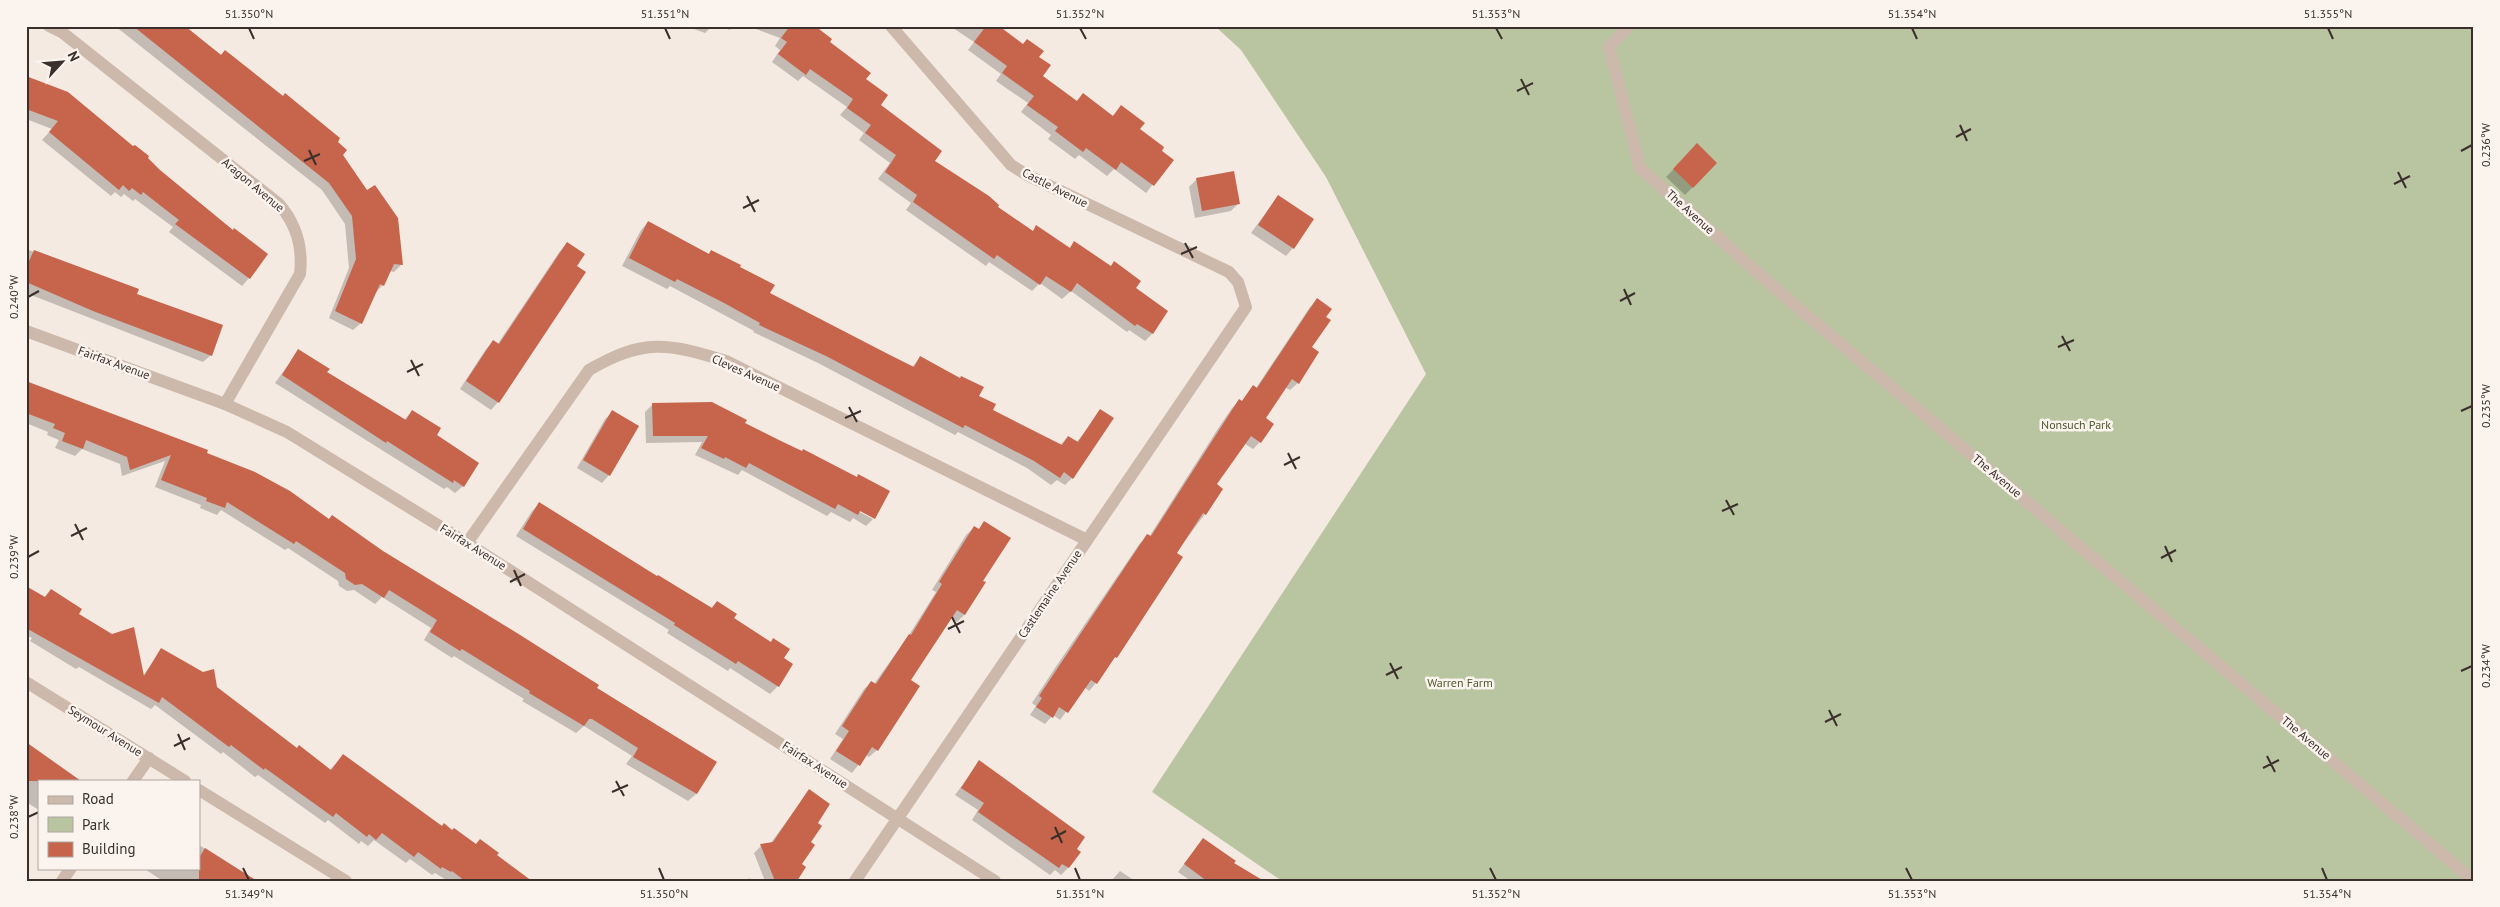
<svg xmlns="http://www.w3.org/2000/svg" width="2500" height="907" font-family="'PT Sans',sans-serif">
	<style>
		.green { fill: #b9c4a0 }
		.shadow { fill: #0003 }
		.building { fill: #c7644c }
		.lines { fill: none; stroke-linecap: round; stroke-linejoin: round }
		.minor { stroke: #cdb9ac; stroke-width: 12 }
		.ticks { fill: none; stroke: #3b2f2b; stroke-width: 2 }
		.labels { text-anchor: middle; stroke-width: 5; stroke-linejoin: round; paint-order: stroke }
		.street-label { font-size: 12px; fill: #3b2f2b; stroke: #fbf4ee }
		.park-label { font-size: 12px; fill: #4c592e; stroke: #fbf4ee }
		.neatline { fill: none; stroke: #3b2f2b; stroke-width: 2 }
		.ticks-label { font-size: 12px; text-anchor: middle; fill: #3b2f2b }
	</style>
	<rect width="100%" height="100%" fill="#f4eae1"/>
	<path class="green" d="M1215,26H2474V881H1282L1152,792L1426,374L1326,177L1241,50Z"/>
	<g class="shadow">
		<path d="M115,26H183L336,142L402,264L394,272L389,271L383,285L375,293L361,323L353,330L329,318L349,268L345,224L322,190Z"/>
		<path d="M686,26H712L705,33Z"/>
		<path d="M720,26H733L730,30Z"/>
		<path d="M748,26L822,27L819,31L865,79L879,105L934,161L1032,232L1037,227L1069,249L1075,243L1167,311L1152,334L1145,341L1129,330L1127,332L1071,291L1062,299L1040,283L1032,291L989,262L986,266L906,210L911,203L878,179L890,163L859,140L864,133L840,115L847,107L803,76L798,81L772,62L780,50L775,46L780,38Z"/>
		<path d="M950,26H997L1037,58L1041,76L1076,102L1083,95L1112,117L1122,107L1138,129L1172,160L1146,193L1114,169L1107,176L1079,155L1075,159L1048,139L1051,135L1021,112L1028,103L996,81L1001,74L968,50L974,42Z"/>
		<path d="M26,78L146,158L249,278L242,286L169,232L173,227L135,199L133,201L124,194L121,197L115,192L111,196L42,140L52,129L26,119Z"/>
		<path d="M1697,145L1716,163L1685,195L1666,177Z"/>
		<path d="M1197,179L1238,204L1231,211L1195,218L1189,187Z"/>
		<path d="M1278,196L1293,248L1286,256L1251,233Z"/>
		<path d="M648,222L708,254L712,251L738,267L769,294L912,367L920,358L978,396L992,411L1060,445L1068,437L1076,443L1101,411L1072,478L1065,485L1057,480L1051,485L1027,468L958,432L955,435L818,363L753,332L754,331L670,286L667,289L622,266L641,230Z"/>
		<path d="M568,244L498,402L491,410L460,389L486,349L493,342L497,345L560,251Z"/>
		<path d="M26,249L137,290L135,295L211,355L203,362L26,293Z"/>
		<path d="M1317,300L1310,348L1298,383L1290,390L1285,387L1264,418L1260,442L1253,449L1245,444L1215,484L1205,514L1175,554L1135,630L1096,683L1089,691L1084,687L1060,720L1053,715L1045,724L1030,715L1036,706L1032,703L1055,668L1140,543L1149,537L1219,427L1232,408L1239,401L1241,402L1254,386L1256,388L1310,307Z"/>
		<path d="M298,351L326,373L404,420L412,411L463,486L455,493L447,487L444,489L275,383Z"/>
		<path d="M26,382L205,454L329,520L715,762L696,794L688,801L626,764L632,756L584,726L576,733L522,701L524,699L454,656L452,658L424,640L431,628L382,597L375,604L354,590L347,591L339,586L338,581L288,548L285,550L221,510L217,515L200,508L201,505L155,487L165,461L122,476L120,464L82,449L75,456L55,448L59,440L47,435L48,432L26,423Z"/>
		<path d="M712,404L745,421L743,424L780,442L802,453L803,451L856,478L859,476L888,492L874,518L855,507L854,509L873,519L866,526L853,518L850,522L831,512L827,516L742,470L738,475L695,455L702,442L646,443L645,412L652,405Z"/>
		<path d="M613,412L609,475L602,483L577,468L605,419Z"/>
		<path d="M539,504L657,578L710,609L717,602L732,619L770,643L782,658L792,664L778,686L770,694L730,668L728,671L667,633L669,630L516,536L532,511Z"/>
		<path d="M985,523L982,581L984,583L964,615L957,622L951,618L909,680L877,750L869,757L866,755L852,773L830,759L843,739L835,734L864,689L871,682L874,684L909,635L936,592L932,590L966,535L974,528L978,530Z"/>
		<path d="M26,587L44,598L51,591L143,676L162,649L297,749L330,770L343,756L442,827L495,856L530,881H448L435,873L432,875L410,859L406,863L374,840L368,846L361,841L359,844L328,820L325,823L258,775L255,777L223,752L221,754L155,705L151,709L79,667L76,669L30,641L32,638L26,635Z"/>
		<path d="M26,744L81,781H39V810L26,802Z"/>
		<path d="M979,762L1075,850L1068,868L1061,875L1055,870L1050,875L972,820L978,810L955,795Z"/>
		<path d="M809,791L816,823L796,881H765L754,853L761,846L770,844Z"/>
		<path d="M1203,839L1233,864L1261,881H1191L1178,872Z"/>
		<path d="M199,845L251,878L250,881H163L143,868H199Z"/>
		<path d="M1120,871L1135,881H1111Z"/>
		<path d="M749,878L754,881H746Z"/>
	</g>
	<g class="building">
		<path d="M133,26H185L221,55L225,50L283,96L285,93L340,138L338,142L347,150L343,155L367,190L375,185L398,218L403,265L394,264L384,286L380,284L362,324L335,311L356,259L352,216L329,183Z"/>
		<path d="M790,26H815L832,39L830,42L871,73L866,79L888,95L881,105L942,151L935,161L989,196L999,205L998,207L1033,231L1036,225L1070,248L1074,241L1111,266L1114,261L1141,281L1136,288L1168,311L1153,334L1137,324L1135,326L1077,283L1071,292L1046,276L1040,285L997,255L994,259L913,202L917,195L885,172L896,155L865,133L871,125L847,108L853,99L810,69L806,75L778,54L787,42L781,38Z"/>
		<path d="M986,26H999L1023,44L1027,39L1044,51L1039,57L1051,65L1043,76L1077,101L1083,93L1113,116L1121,105L1145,123L1140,129L1164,147L1162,151L1174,160L1154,186L1121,162L1116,170L1086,148L1083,152L1055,131L1058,127L1027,105L1034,96L1002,73L1007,66L974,42Z"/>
		<path d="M26,76L68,92L133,146L135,145L149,156L148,158L160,170L233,230L234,228L268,254L250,279L175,224L179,220L143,192L141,195L132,188L129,191L123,185L119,190L49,132L58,121L26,109Z"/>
		<path d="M1697,143L1717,163L1693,188L1673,169Z"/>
		<path d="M1234,171L1240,204L1202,211L1196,178Z"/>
		<path d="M1278,195L1314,219L1294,249L1258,225Z"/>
		<path d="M648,221L709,254L711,250L741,265L740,267L775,285L770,293L888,354L914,367L920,356L960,378L961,376L984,387L979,396L996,404L993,410L1062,445L1068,436L1078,442L1100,409L1114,418L1073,479L1064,472L1060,478L1034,461L965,425L963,428L826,356L759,325L760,323L726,304L677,279L675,282L629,258Z"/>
		<path d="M567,242L585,254L577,266L586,272L499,403L466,381L493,340L499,344Z"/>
		<path d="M34,250L139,289L137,294L223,325L212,356L93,311L26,282V268Z"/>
		<path d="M1317,298L1332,309L1326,317L1331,320L1312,347L1319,352L1299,384L1292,379L1266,418L1274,424L1261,443L1251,436L1217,484L1223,489L1206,515L1203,513L1177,553L1183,557L1117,658L1115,657L1097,684L1091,680L1068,713L1059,707L1053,718L1036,707L1042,698L1039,696L1147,534L1151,536L1239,399L1242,401L1253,385L1257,388Z"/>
		<path d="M298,349L330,369L327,372L406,420L412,410L441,428L437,435L479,463L464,487L454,480L453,483L387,441L386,443L282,375Z"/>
		<path d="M26,381L208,450L207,453L255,472L290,491L329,519L332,515L383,551L517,633L599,685L597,688L717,762L697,794L633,757L638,748L592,719H589L584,726L529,693L530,691L462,649L460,651L430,632L437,620L389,590L384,598L362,584L355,585L346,579L345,573L296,541L294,544L227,502L225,508L206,501L207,498L161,480L171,455L130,470L127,457L86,440L83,449L62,441L65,433L53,428L55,424L26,413Z"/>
		<path d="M712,402L747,420L745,423L781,441L802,451L803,449L857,477L858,474L890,491L875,519L860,511L858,515L838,504L835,509L749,463L746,468L725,457L724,459L701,448L708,436H653L652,403Z"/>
		<path d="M612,410L639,426L610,476L583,460Z"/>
		<path d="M539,502L657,576L658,575L712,608L717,601L737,614L734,618L771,642L773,638L790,649L784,658L793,664L779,687L738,661L736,664L674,625L675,623L523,529Z"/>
		<path d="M984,521L1011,538L983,581L986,582L965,615L957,610L911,680L920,686L878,751L872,747L860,766L836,751L849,731L842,726L871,681L876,684L909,634L911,635L942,584L939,582L974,526L979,529Z"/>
		<path d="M26,586L45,597L51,589L82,609L79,614L112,634L134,627L144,676L161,648L203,672L214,669L217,687L297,748L299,745L331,770L343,754L442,826L444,823L452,830L454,828L476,844L480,839L499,853L497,855L532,881H465L452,871L451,872L442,867L441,869L418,852L414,857L382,833L376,840L369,834L367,837L336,813L333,817L265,768L264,770L231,745L229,747L162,697L159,703L26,628Z"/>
		<path d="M26,742L81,781H26Z"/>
		<path d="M979,760L1085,837L1077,849L1081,852L1069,868L1062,864L1059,868L978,812L984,803L961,788Z"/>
		<path d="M809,789L830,804L818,823L822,826L811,842L815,845L802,864L806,867L797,881H775L760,844L773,842Z"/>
		<path d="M1203,838L1236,861L1234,863L1264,881H1207L1184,864Z"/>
		<path d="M205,848L257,881H199V858Z"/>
	</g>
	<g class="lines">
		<g class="minor">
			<path d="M49,26L63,33L279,204C297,225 303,247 300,274L225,404"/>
			<path d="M1629,26L1609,47L1640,168L1783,295L2474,881"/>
			<path d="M26,331L225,404L287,432L467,543L995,881"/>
			<path d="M467,543L589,370C643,338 668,343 726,361L1087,540"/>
			<path d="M26,682L185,781"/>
			<path d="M133,781L149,758"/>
			<path d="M199,790L346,881"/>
			<path d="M62,881L71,868"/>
			<path d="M855,881L1246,307L1238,282L1229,272L1027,175L1011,165L891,26"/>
		</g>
	</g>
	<path class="ticks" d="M249,28L254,39M665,28L670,39M1080,28L1086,39M1496,28L1502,39M1912,28L1917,39M2328,28L2333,39M1521,79L1529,95M1517,91L1533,83M1960,125L1967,141M1956,137L1971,129M309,150L316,165M2461,151L2472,145M304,161L320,154M2398,172L2406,188M2394,184L2410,176M747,196L755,212M743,208L759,200M1185,243L1193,258M1181,254L1197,247M1624,289L1631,305M28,297L39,291M1620,301L1635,293M2062,336L2070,351M2058,347L2074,340M411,360L419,376M407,372L423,364M849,407L857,422M2461,411L2472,406M845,418L861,411M1288,453L1296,469M1284,465L1300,457M1726,500L1734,515M1722,511L1738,504M75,524L83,540M71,536L87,528M2165,546L2172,562M28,557L39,551M2161,558L2176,550M514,570L521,586M510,582L525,574M952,617L960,633M948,629L964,621M1390,663L1398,679M2461,671L2472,666M1386,675L1402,667M1829,710L1837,726M1825,722L1841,714M178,734L185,750M174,746L190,738M2267,756L2275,772M2263,768L2279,760M616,781L624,796M612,792L628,785M28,817L39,812M1055,827L1062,843M1051,839L1066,831M243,868L249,880M659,868L664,880M1075,868L1080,880M1490,868L1496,880M1906,868L1912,880M2322,868L2327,880"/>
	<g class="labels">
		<g class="street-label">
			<text transform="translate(253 185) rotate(40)" y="4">Aragon Avenue</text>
			<text transform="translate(1055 188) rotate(27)" y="4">Castle Avenue</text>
			<text transform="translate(1690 212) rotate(42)" y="4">The Avenue</text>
			<text transform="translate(114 363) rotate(20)" y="4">Fairfax Avenue</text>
			<text transform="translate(746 373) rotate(24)" y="4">Cleves Avenue</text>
			<text transform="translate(1997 476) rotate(40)" y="4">The Avenue</text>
			<text transform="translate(473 547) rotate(32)" y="4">Fairfax Avenue</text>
			<text transform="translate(1050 594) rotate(-56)" y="4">Castlemaine Avenue</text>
			<text transform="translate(105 731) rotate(32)" y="4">Seymour Avenue</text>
			<text transform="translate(2306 738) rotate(40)" y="4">The Avenue</text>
			<text transform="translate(815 765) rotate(33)" y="4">Fairfax Avenue</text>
		</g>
		<g class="park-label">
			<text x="2076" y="429">Nonsuch Park</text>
			<text x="1460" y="687">Warren Farm</text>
		</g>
	</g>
	<rect width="2500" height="907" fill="none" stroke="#fbf4ee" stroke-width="55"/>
	<rect x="38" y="780" width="162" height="90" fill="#fbf4ee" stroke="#aea5a0"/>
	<rect x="48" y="796" width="25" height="8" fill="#cdb9ac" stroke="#aea5a0"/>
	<text x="82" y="804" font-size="15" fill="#3b2f2b">Road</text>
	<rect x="48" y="817" width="25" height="15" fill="#b9c4a0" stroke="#aea5a0"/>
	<text x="82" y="830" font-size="15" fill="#3b2f2b">Park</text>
	<rect x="48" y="842" width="25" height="15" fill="#c7644c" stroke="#aea5a0"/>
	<text x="82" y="854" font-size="15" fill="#3b2f2b">Building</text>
	<g transform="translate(62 62) rotate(64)" stroke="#fbf4ee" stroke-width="4" paint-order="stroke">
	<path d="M0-4L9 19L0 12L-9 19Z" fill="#3b2f2b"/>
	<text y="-8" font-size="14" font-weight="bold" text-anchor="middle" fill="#3b2f2b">N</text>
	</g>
	<rect x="28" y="28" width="2444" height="852" class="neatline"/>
	<g class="ticks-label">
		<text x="249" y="18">51.350°N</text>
		<text x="665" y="18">51.351°N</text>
		<text x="1080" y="18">51.352°N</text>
		<text x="1496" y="18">51.353°N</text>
		<text x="1912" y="18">51.354°N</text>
		<text x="2328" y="18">51.355°N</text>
		<text transform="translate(2486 145) rotate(-90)" y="4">0.236°W</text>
		<text transform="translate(14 297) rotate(-90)" y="4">0.240°W</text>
		<text transform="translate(2486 406) rotate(-90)" y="4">0.235°W</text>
		<text transform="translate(14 557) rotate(-90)" y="4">0.239°W</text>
		<text transform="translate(2486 666) rotate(-90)" y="4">0.234°W</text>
		<text transform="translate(14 817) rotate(-90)" y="4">0.238°W</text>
		<text x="249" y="898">51.349°N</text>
		<text x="664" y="898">51.350°N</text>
		<text x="1080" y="898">51.351°N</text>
		<text x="1496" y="898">51.352°N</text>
		<text x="1912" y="898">51.353°N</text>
		<text x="2327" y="898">51.354°N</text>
	</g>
</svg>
